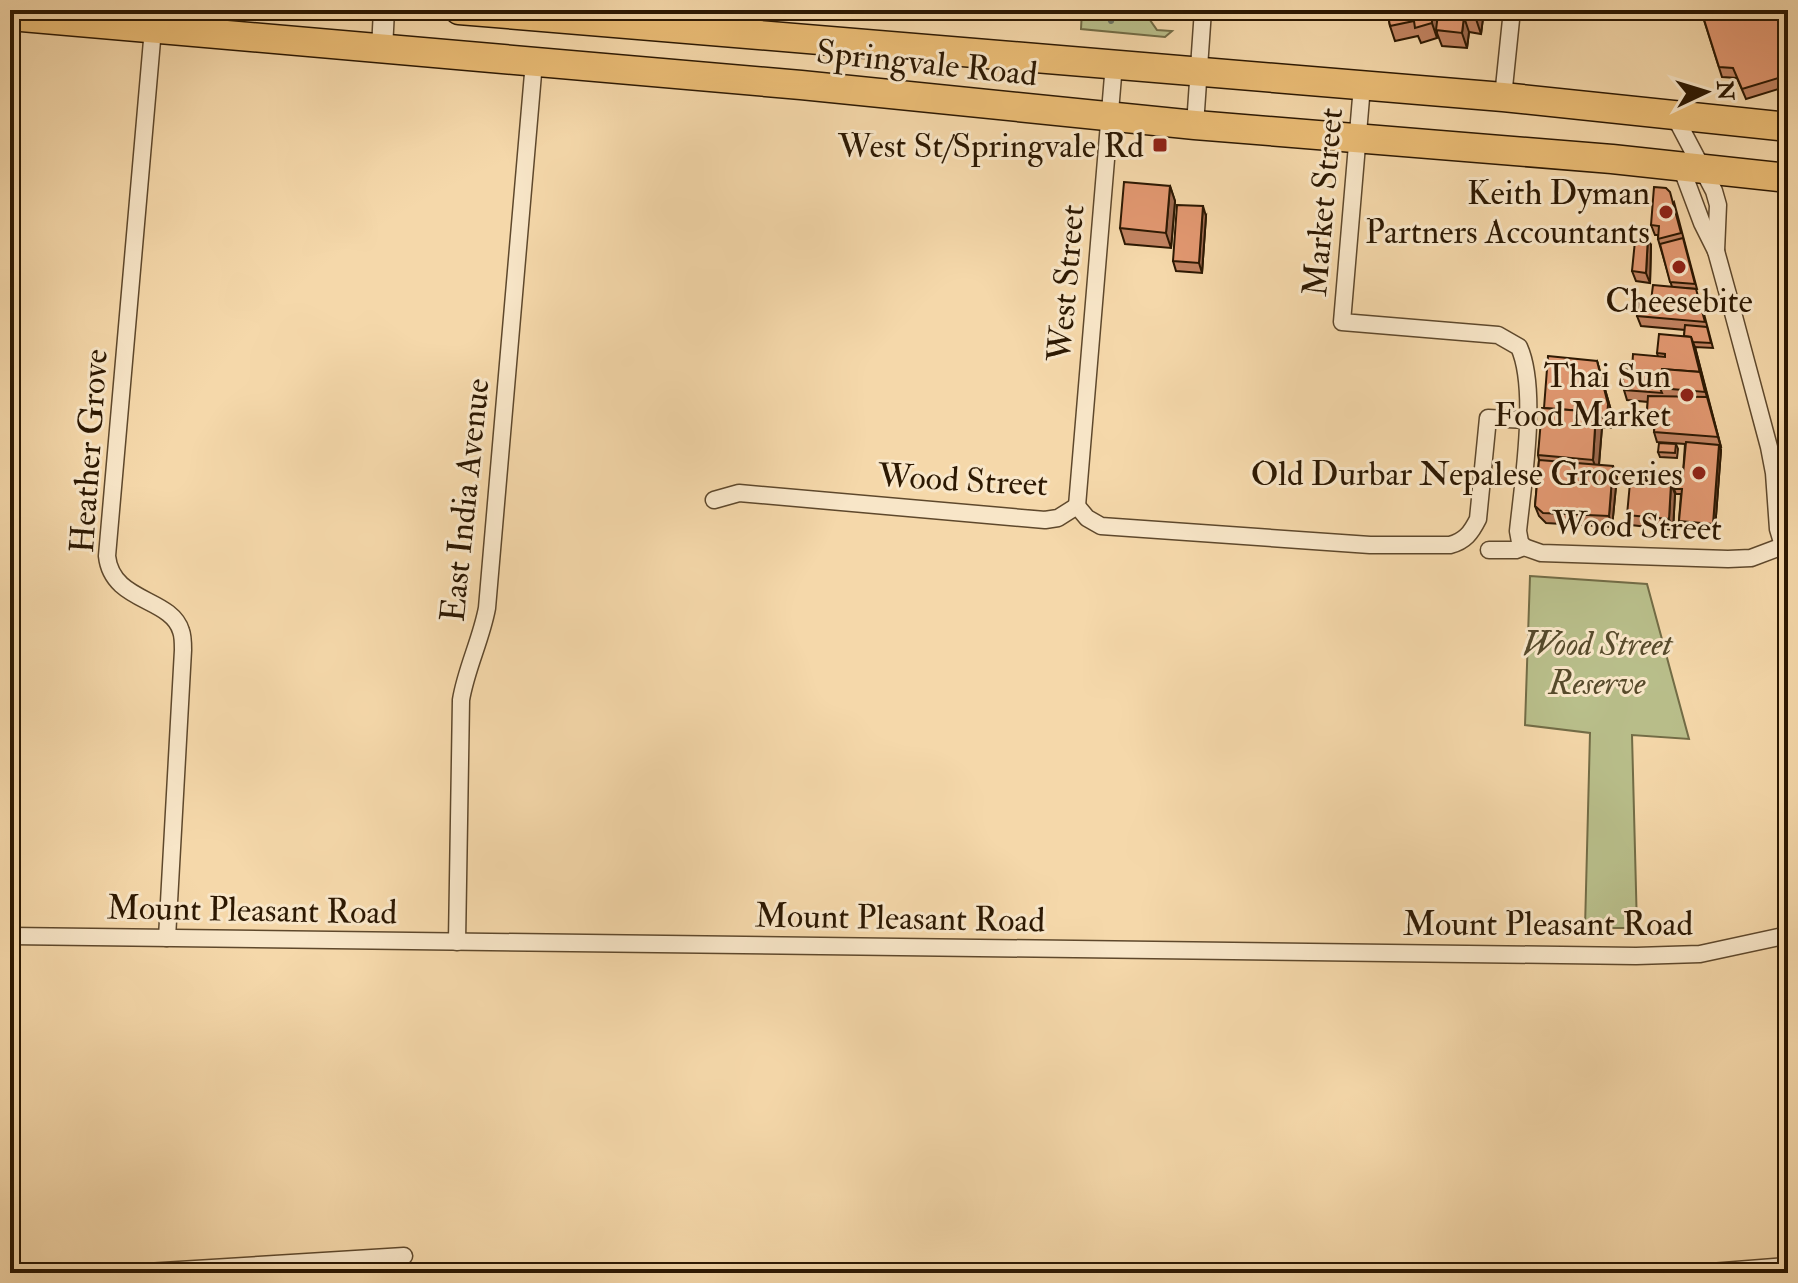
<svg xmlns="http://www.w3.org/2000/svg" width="1798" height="1283" font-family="'IM FELL Double Pica',serif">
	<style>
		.green { fill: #b9bf8b; stroke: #726c46; stroke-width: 2 }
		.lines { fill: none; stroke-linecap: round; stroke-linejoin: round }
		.stream { stroke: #6f7968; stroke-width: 6 }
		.minor-casing { stroke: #5e482c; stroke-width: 19 }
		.tertiary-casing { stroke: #5e482c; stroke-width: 23 }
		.trunk-casing { stroke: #2c1802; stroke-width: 31 }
		.minor { stroke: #f8e6c8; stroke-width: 16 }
		.tertiary { stroke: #f8e6c8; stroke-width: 20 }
		.trunk { stroke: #eabc75; stroke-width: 28 }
		.wall { fill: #c28361; stroke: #2c1802; stroke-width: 2 }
		.shaded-wall { fill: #9e6a4f; stroke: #2c1802; stroke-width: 2 }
		.building { fill: #e29871; stroke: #2c1802; stroke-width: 2 }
		.poi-dot { fill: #8f2418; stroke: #f8e6c8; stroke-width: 3 }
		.labels { text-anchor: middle; stroke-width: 6; stroke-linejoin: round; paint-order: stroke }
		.street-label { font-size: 34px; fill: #2c1802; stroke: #f8e6c8 }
		.poi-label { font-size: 34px; fill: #2c1802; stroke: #f8e6c8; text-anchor: end }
		.park-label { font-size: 34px; font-style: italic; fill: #564a2b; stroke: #f8e6c8 }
	</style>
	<rect width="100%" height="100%" fill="#f5d8aa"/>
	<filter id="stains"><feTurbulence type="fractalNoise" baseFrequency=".0025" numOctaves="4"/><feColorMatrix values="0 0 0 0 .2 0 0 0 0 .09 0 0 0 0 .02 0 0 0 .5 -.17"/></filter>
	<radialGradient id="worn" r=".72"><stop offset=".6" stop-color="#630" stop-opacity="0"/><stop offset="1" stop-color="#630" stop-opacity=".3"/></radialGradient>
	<g class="green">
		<path d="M1082,10H1143L1157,30L1172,31L1165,37L1081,29Z"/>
		<path d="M1530,576L1647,584L1689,739L1632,735L1637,928H1585L1590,733L1525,725Z"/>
	</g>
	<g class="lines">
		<path class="stream" d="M1107,10L1111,21"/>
		<defs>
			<g id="minor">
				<path d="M153,29L107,556C112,603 171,597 181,631C183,636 183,644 183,650L167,938"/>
				<path d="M1362,86L1342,322L1498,335L1519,347C1538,389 1523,483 1518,531L1520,542L1524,547"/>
				<path d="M1503,97L1512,10"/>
				<path d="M1674,115L1714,191L1718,205L1716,251"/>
				<path d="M1195,125L1203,10"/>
				<path d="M1681,167L1702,223L1716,251L1732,309L1769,447L1774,473L1778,529L1788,562"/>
				<path d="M714,500L739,493L1045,520L1058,518L1077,506L1087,518L1101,526L1370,545H1450C1465,541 1471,533 1478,519L1488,418L1527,420"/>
				<path d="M1077,506L1114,64"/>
				<path d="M1489,550H1516L1524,547L1541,553L1728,559L1751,558L1783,546"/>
				<path d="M10,936L1636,956L1700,954L1788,935"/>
				<path d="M457,942L461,700C466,669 481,640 487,608L534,62"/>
				<path d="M130,1273L404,1256"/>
				<path d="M1698,1273L1788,1266"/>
			</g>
			<path id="tertiary" d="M382,49L384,10"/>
			<g id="trunk">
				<path d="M459,10L1503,97L1788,127"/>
				<path d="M10,16L801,85L1195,125L1612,159L1788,178"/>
			</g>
		</defs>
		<use href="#minor" class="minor-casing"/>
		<use href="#tertiary" class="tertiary-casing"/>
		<use href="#trunk" class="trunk-casing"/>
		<use href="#minor" class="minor"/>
		<use href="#tertiary" class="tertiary"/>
		<use href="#trunk" class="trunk"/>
	</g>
	<g class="wall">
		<path d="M1387,10H1484L1481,34L1469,32L1467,48L1442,46L1437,33V38L1421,43L1418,36L1395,41L1390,26Z"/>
		<path d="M1696,10H1780L1786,28L1782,29L1788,49V86L1746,99L1737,78L1722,77L1703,17L1699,18Z"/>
		<path d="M1170,186L1175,201L1171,248L1125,244L1120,228Z"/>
		<path d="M1674,202L1697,289L1683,288L1700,299L1713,348L1695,347L1721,447H1720L1721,450L1715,529L1681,526L1679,521L1681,494H1676L1674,489L1683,474L1685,444L1657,442L1654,432L1655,421H1651L1647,411L1648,402L1627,400L1624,390L1632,370L1658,357L1657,353L1684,336L1685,330L1641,326L1637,316L1651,301L1672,287L1658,239V235H1655L1651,225Z"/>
		<path d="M1206,216L1202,273L1176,271L1173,261Z"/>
		<path d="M1651,246L1650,283L1636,281L1632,271Z"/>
		<path d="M1597,361L1612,414L1611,428L1602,427L1599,465L1617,476L1612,527L1546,523L1539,516L1535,506L1539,460L1538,455L1544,408Z"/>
		<path d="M1676,444L1678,449L1677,458L1660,457L1658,452Z"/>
		<path d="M1644,473L1647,481L1675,494L1673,530L1631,525L1627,515Z"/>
	</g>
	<g class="shaded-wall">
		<path d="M1432,10H1437L1435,14L1437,21V38L1432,23Z"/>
		<path d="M1477,10H1484L1481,34L1476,19Z"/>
		<path d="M1464,17L1469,32L1467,48L1462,33Z"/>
		<path d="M1170,186L1175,201L1171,248L1166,233Z"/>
		<path d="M1203,206L1206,216L1202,273L1199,263Z"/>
		<path d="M1648,236L1651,246L1650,283L1646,273Z"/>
		<path d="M1691,337L1695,347L1705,387L1701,377Z"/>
		<path d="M1597,361L1612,414L1611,428L1607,418Z"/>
		<path d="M1700,372L1705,387L1721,447L1718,437Z"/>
		<path d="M1596,412L1602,427L1598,475L1593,460Z"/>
		<path d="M1719,445L1721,450L1715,529L1713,524Z"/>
		<path d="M1613,466L1617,476L1612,527L1609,516Z"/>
		<path d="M1671,484L1675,494L1673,530L1669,519Z"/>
	</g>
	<g class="building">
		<path d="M1387,10H1432V23L1415,28L1414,21L1390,26Z"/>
		<path d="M1435,10H1477L1476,19L1464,17L1462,33L1436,30L1438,14H1435Z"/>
		<path d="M1701,10H1780L1782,18L1778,19L1788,50V75L1742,89L1733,68L1719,67Z"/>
		<path d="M1124,182L1170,186L1166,233L1120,228Z"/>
		<path d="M1654,187L1666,188L1670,192L1681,233L1658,239L1659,226L1651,225Z"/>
		<path d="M1177,205L1203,206L1199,263L1173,261Z"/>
		<path d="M1788,208V238L1784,209Z"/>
		<path d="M1641,235L1648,236L1646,273L1632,271L1635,241L1641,242Z"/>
		<path d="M1683,238L1695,284L1670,282L1660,244Z"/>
		<path d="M1653,285L1696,289L1705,322L1637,316L1639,301H1651Z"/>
		<path d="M1685,325L1707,327L1711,343L1693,342L1691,337L1684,336Z"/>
		<path d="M1659,334L1691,337L1701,377L1700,372L1662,369L1660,388L1662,393L1624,390L1622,369L1632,370L1633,354L1665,357V354L1657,353Z"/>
		<path d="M1548,356L1597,361L1608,404L1607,418L1598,417L1596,412L1544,408Z"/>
		<path d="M1662,369L1700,372L1705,392L1660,388Z"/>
		<path d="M1648,396L1707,397L1718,437L1654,432L1656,412L1647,411Z"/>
		<path d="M1542,408L1596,412L1593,460L1538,455Z"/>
		<path d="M1686,442L1719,445L1713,524L1679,521L1682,489H1674L1675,473L1683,474Z"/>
		<path d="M1659,443L1676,444L1675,453L1658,452Z"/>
		<path d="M1539,460L1613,466L1609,516L1543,513L1535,506Z"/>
		<path d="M1631,472L1644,473V481L1671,484L1669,519L1627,515Z"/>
	</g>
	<g class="poi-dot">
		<rect x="1152" y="137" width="16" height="16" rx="4"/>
		<circle cx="1666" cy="212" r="8"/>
		<circle cx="1679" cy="267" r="8"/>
		<circle cx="1687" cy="395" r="8"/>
		<circle cx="1699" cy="473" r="8"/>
	</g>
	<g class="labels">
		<g class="street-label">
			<text transform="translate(927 62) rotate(6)" y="12">Springvale Road</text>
			<text transform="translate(1322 202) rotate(-85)" y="12">Market Street</text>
			<text transform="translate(1065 283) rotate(-85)" y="12">West Street</text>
			<text transform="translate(88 451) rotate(-86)" y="12">Heather Grove</text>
			<text transform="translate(963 479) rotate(3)" y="12">Wood Street</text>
			<text transform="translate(464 500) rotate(-84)" y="12">East India Avenue</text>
			<text transform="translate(1637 525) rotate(2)" y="12">Wood Street</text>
			<text transform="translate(252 909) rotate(1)" y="12">Mount Pleasant Road</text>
			<text transform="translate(900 917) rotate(1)" y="12">Mount Pleasant Road</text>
			<text x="1548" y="935">Mount Pleasant Road</text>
		</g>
		<g class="poi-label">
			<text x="1144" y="157">West St/Springvale Rd</text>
			<text x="1650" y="204">Keith Dyman<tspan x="1650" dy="39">Partners Accountants</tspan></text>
			<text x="1679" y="312" text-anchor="middle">Cheesebite</text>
			<text x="1671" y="387">Thai Sun<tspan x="1671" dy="39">Food Market</tspan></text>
			<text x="1683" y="485">Old Durbar Nepalese Groceries</text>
		</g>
		<g class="park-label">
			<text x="1597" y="655">Wood Street<tspan x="1597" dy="39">Reserve</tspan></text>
		</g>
	</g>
	<rect width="1798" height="1283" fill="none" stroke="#f5d8aa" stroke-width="40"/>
	<rect x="12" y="12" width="1774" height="1259" fill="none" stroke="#2c1802" stroke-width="4"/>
	<rect x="20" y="20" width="1758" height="1243" fill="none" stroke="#2c1802" stroke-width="2"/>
	<g transform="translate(1706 92) rotate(86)" stroke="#f8e6c8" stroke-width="6" paint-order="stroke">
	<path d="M0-6L14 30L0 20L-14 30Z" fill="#2c1802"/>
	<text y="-12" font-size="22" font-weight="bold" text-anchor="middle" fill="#2c1802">N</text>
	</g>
	<rect width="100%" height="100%" filter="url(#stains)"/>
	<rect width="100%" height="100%" fill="url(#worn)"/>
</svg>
